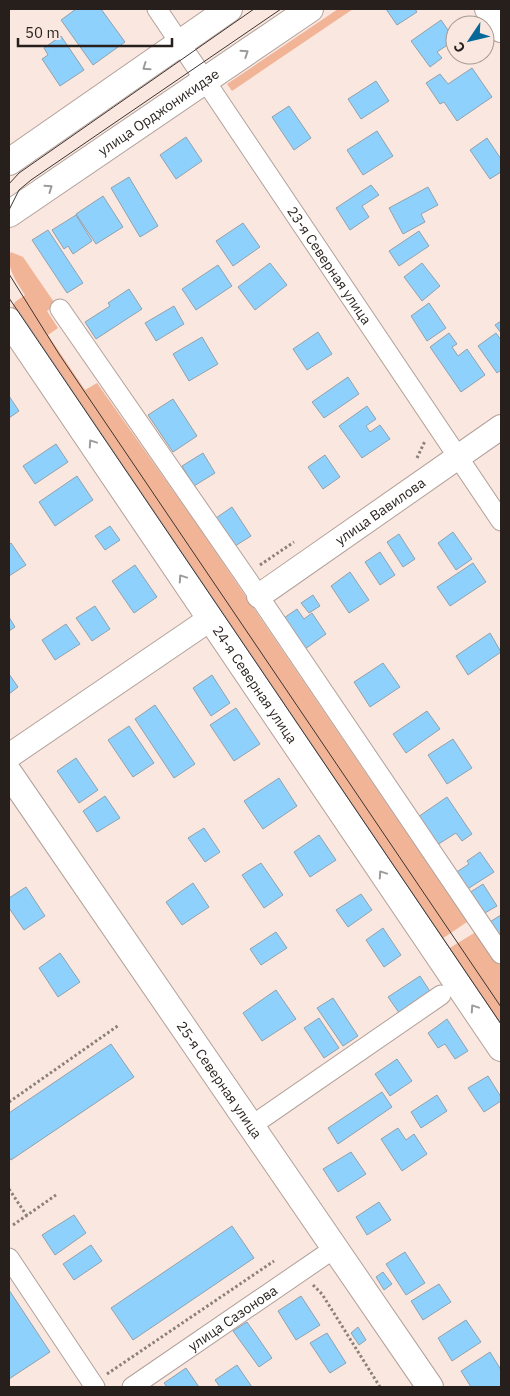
<svg xmlns="http://www.w3.org/2000/svg" width="510" height="1396" font-family="'IBM Plex Sans',sans-serif">
	<style>
		.green { fill: #f2b497 }
		.building { fill: #8ed1fd; stroke: #92a1ab }
		.lines { fill: none; stroke-linecap: round; stroke-linejoin: round }
		.minor-casing { stroke: #b2a19a; stroke-width: 21 }
		.tertiary-casing { stroke: #b2a19a; stroke-width: 26 }
		.secondary-casing { stroke: #b2a19a; stroke-width: 28 }
		.path { stroke: #8c807a; stroke-width: 3; stroke-dasharray: 2.5 2.5; stroke-linecap: butt }
		.minor { stroke: #fff; stroke-width: 19 }
		.tertiary { stroke: #fff; stroke-width: 24 }
		.secondary { stroke: #fff; stroke-width: 26 }
		.tram { stroke: #3c3430; stroke-width: 1 }
		.oneway { stroke: #9d9a99 }
		.labels { text-anchor: middle; stroke-width: 4; stroke-linejoin: round; paint-order: stroke }
		.street-label { font-size: 14px; fill: #261f1c; stroke: #fae8e0 }
	</style>
	<rect width="100%" height="100%" fill="#fae8e0"/>
	<g class="green">
		<path d="M338,9H353L232,91L227,84Z"/>
		<path d="M11,252L23,257L56,305L47,311L58,328L48,335L85,390L97,383L198,526L467,922L436,943L11,311L15,302L25,295C18,284 4,265 11,252Z"/>
		<path d="M479,930L501,963V1027L448,949Z"/>
	</g>
	<g class="building">
		<path d="M76,9H101L125,42L93,65L61,20Z"/>
		<path d="M386,9H415L417,12L397,25Z"/>
		<path d="M441,20L455,40L437,52L442,58L430,67L411,41Z"/>
		<path d="M61,36L84,70L60,86L42,59L48,55L44,48Z"/>
		<path d="M472,68L492,97L457,121L444,102L440,104L426,83L440,74L448,84Z"/>
		<path d="M376,81L389,101L361,119L348,99Z"/>
		<path d="M289,106L311,138L294,150L272,117Z"/>
		<path d="M377,131L393,156L363,175L347,150Z"/>
		<path d="M186,137L202,161L176,179L160,155Z"/>
		<path d="M487,138L501,159V172L490,179L470,150Z"/>
		<path d="M129,177L158,226L140,237L111,188Z"/>
		<path d="M371,185L379,195L362,206L369,217L350,230L336,208Z"/>
		<path d="M428,187L438,205L421,214L425,222L403,234L389,208Z"/>
		<path d="M103,196L123,227L96,244L76,214Z"/>
		<path d="M76,215L92,241L73,254L68,246L64,249L52,230Z"/>
		<path d="M243,223L260,247L233,266L216,241Z"/>
		<path d="M48,230L83,283L67,293L32,240Z"/>
		<path d="M419,231L429,246L399,266L389,251Z"/>
		<path d="M270,263L287,285L255,310L238,287Z"/>
		<path d="M422,263L440,286L422,301L404,277Z"/>
		<path d="M218,265L232,286L196,310L182,289Z"/>
		<path d="M129,289L142,309L96,339L85,322L110,306L108,303Z"/>
		<path d="M429,303L446,328L427,341L411,316Z"/>
		<path d="M174,306L184,324L156,341L145,323Z"/>
		<path d="M501,321V333L495,325Z"/>
		<path d="M318,332L332,354L307,370L293,349Z"/>
		<path d="M449,333L457,344L452,347L458,356L467,349L485,375L461,392L430,347Z"/>
		<path d="M496,333L501,340V370L497,373L478,346Z"/>
		<path d="M202,337L218,364L189,381L173,354Z"/>
		<path d="M348,377L359,394L324,418L312,402Z"/>
		<path d="M9,396L19,411L9,418Z"/>
		<path d="M173,399L197,436L173,452L148,415Z"/>
		<path d="M367,406L376,419L366,426L370,432L380,425L390,439L362,458L339,426Z"/>
		<path d="M56,444L68,462L35,484L23,466Z"/>
		<path d="M203,453L215,473L194,486L182,466Z"/>
		<path d="M325,455L340,477L323,489L308,467Z"/>
		<path d="M77,476L93,500L55,526L39,502Z"/>
		<path d="M232,507L251,536L235,546L216,518Z"/>
		<path d="M110,526L120,540L105,550L95,536Z"/>
		<path d="M453,532L472,559L456,570L438,543Z"/>
		<path d="M399,534L415,559L403,567L387,542Z"/>
		<path d="M11,543L26,565L9,576V545Z"/>
		<path d="M380,552L395,575L380,585L365,562Z"/>
		<path d="M473,563L486,582L450,606L437,587Z"/>
		<path d="M135,565L157,597L134,613L112,581Z"/>
		<path d="M350,572L369,600L349,613L331,586Z"/>
		<path d="M313,595L320,606L309,613L301,603Z"/>
		<path d="M95,606L110,629L92,641L76,618Z"/>
		<path d="M297,609L304,619L312,613L326,634L305,649L284,618Z"/>
		<path d="M9,617L15,627L9,631Z"/>
		<path d="M66,624L80,644L55,660L42,640Z"/>
		<path d="M490,633L501,652L468,675L456,656Z"/>
		<path d="M383,663L400,687L370,707L354,682Z"/>
		<path d="M9,674L18,687L9,694Z"/>
		<path d="M212,675L230,703L211,716L193,688Z"/>
		<path d="M155,705L195,764L174,778L135,719Z"/>
		<path d="M236,708L260,744L234,761L210,725Z"/>
		<path d="M427,711L440,729L406,753L393,734Z"/>
		<path d="M129,726L154,763L133,777L108,740Z"/>
		<path d="M453,739L472,768L447,784L428,755Z"/>
		<path d="M76,758L98,790L79,803L57,771Z"/>
		<path d="M279,778L297,806L263,829L244,801Z"/>
		<path d="M105,796L120,818L97,832L83,811Z"/>
		<path d="M447,797L472,834L462,841L456,833L437,845L418,817Z"/>
		<path d="M204,828L220,852L205,862L188,838Z"/>
		<path d="M319,835L336,860L310,877L294,852Z"/>
		<path d="M480,852L494,872L466,890L455,873L469,864L467,861Z"/>
		<path d="M261,863L283,895L264,908L242,875Z"/>
		<path d="M193,883L209,907L182,925L166,902Z"/>
		<path d="M483,884L497,906L483,914L469,893Z"/>
		<path d="M26,887L45,916L24,930L9,908V898Z"/>
		<path d="M361,894L372,910L348,927L336,910Z"/>
		<path d="M501,915V939L488,923Z"/>
		<path d="M383,928L401,955L384,967L366,940Z"/>
		<path d="M276,932L287,948L261,965L250,949Z"/>
		<path d="M60,953L80,982L58,997L39,968Z"/>
		<path d="M420,976L433,996L402,1017L388,997Z"/>
		<path d="M276,990L296,1019L262,1041L243,1013Z"/>
		<path d="M333,998L358,1036L343,1046L317,1008Z"/>
		<path d="M319,1018L339,1048L324,1058L304,1028Z"/>
		<path d="M447,1019L468,1051L455,1059L445,1044L438,1048L428,1033Z"/>
		<path d="M111,1044L134,1077L11,1160L9,1157V1113Z"/>
		<path d="M397,1059L412,1081L390,1096L375,1074Z"/>
		<path d="M488,1076L501,1097V1101L484,1112L468,1088Z"/>
		<path d="M382,1092L392,1107L338,1144L328,1128Z"/>
		<path d="M437,1095L447,1111L421,1128L411,1112Z"/>
		<path d="M398,1128L406,1140L414,1134L427,1154L402,1171L381,1139Z"/>
		<path d="M351,1152L366,1174L338,1192L323,1169Z"/>
		<path d="M379,1202L391,1220L367,1235L356,1217Z"/>
		<path d="M74,1215L86,1233L55,1255L42,1235Z"/>
		<path d="M232,1226L254,1258L133,1340L111,1308Z"/>
		<path d="M91,1245L102,1261L74,1280L63,1264Z"/>
		<path d="M405,1252L425,1283L406,1295L386,1264Z"/>
		<path d="M383,1272L392,1284L384,1290L376,1277Z"/>
		<path d="M439,1284L451,1302L423,1320L411,1301Z"/>
		<path d="M9,1290L50,1352L9,1379Z"/>
		<path d="M301,1296L320,1325L296,1340L278,1311Z"/>
		<path d="M466,1320L481,1342L452,1361L438,1338Z"/>
		<path d="M247,1322L272,1358L259,1367L233,1331Z"/>
		<path d="M358,1327L366,1340L359,1345L351,1333Z"/>
		<path d="M327,1333L346,1363L330,1373L310,1343Z"/>
		<path d="M490,1352L501,1370V1387H471L461,1371Z"/>
		<path d="M237,1365L252,1387H220L215,1380Z"/>
		<path d="M186,1368L199,1387H167L164,1383Z"/>
	</g>
	<g class="lines">
		<defs>
			<g id="minor">
				<path id="s1" d="M157,9L501,521"/>
				<path d="M60,309L245,576L501,954"/>
				<path d="M251,1126L441,995"/>
				<path d="M9,1258L95,1387"/>
				<path id="s2" d="M132,1387L335,1248"/>
			</g>
			<g id="tertiary">
				<path id="s3" d="M259,596L501,427"/>
				<path d="M9,756L210,619"/>
			</g>
			<g id="secondary">
				<path d="M488,9L501,29"/>
				<path d="M9,162L229,9"/>
				<path id="s4" d="M9,214L310,9"/>
				<path id="s5" d="M9,321L501,1048"/>
				<path id="s6" d="M9,773L430,1387"/>
			</g>
		</defs>
		<use href="#minor" class="minor-casing"/>
		<use href="#tertiary" class="tertiary-casing"/>
		<use href="#secondary" class="secondary-casing"/>
		<g class="path">
			<path d="M417,458L425,441"/>
			<path d="M260,565L294,542"/>
			<path d="M9,1102L119,1025"/>
			<path d="M9,1189L27,1216"/>
			<path d="M13,1225L56,1195"/>
			<path d="M313,1285L322,1294L380,1387"/>
			<path d="M107,1374L274,1261"/>
		</g>
		<use href="#minor" class="minor"/>
		<use href="#tertiary" class="tertiary"/>
		<use href="#secondary" class="secondary"/>
		<g class="tram">
			<path d="M9,184L19,173L254,9"/>
			<path d="M9,210L19,190L31,180L281,9"/>
			<path d="M9,274L59,354L501,1007"/>
			<path d="M9,298L501,1024"/>
		</g>
	</g>
	<defs><path id="oneway-chevron" d="M-2-3.5L2.5 0L-2 3.5" fill="none" stroke-width="1.6" stroke-linecap="round" stroke-linejoin="round" transform="scale(1.25)"/></defs>
	<g class="oneway">
		<use href="#oneway-chevron" transform="translate(245 53) rotate(-34)"/>
		<use href="#oneway-chevron" transform="translate(146 67) rotate(145)"/>
		<use href="#oneway-chevron" transform="translate(49 188) rotate(-35)"/>
		<use href="#oneway-chevron" transform="translate(92 443) rotate(-124)"/>
		<use href="#oneway-chevron" transform="translate(182 578) rotate(-124)"/>
		<use href="#oneway-chevron" transform="translate(382 874) rotate(-124)"/>
		<use href="#oneway-chevron" transform="translate(474 1008) rotate(-124)"/>
	</g>
	<g class="labels">
		<g class="street-label">
			<text dy="5" stroke="none"><textPath href="#s4" startOffset="181">улица Орджоникидзе</textPath></text>
			<text dy="5" stroke="none"><textPath href="#s1" startOffset="309">23-я Северная улица</textPath></text>
			<text dy="5" stroke="none"><textPath href="#s3" startOffset="148">улица Вавилова</textPath></text>
			<text dy="5" stroke="none"><textPath href="#s5" startOffset="439">24-я Северная улица</textPath></text>
			<text dy="5" stroke="none"><textPath href="#s6" startOffset="372">25-я Северная улица</textPath></text>
			<text dy="5" stroke="none"><textPath href="#s2" startOffset="122">улица Сазонова</textPath></text>
		</g>
	</g>
	<rect width="510" height="1396" fill="none" stroke="#261f1c" stroke-width="20"/>
	<g transform="translate(470 40) rotate(235)"><circle r="24" fill="#fae8e0" stroke="#a59892"/>
	<path d="M0-4L9 19L0 12L-9 19Z" fill="#086897"/>
	<text y="-8" font-size="14" font-weight="bold" text-anchor="middle" fill="#261f1c">С</text>
	</g>
	<path d="M18 38v8h154v-8" fill="none" stroke="#261f1c" stroke-width="2.5"/>
	<text x="25" y="38" font-size="15" fill="#261f1c" stroke="#fae8e0" stroke-width="4" paint-order="stroke">50 m</text>
</svg>
